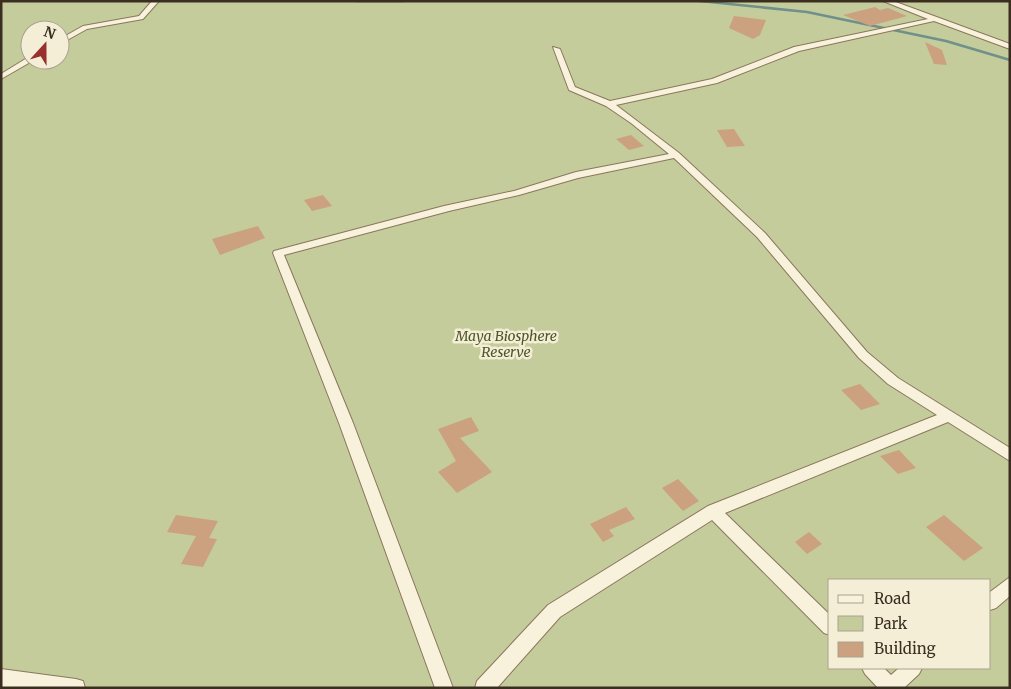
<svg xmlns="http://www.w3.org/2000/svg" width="1011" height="689" font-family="Merriweather,serif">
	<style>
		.green { fill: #c5cc9c; fill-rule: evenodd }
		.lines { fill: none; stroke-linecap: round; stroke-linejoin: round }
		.stream { stroke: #6f9189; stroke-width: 2.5 }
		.building { fill: #cba17f }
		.minor-casing { stroke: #8a765d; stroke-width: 2 }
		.minor { fill: #f8f1db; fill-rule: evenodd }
		.labels { text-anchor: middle; stroke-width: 5; stroke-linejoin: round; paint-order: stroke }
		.park-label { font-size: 14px; font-style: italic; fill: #495627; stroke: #f5eed7 }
	</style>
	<rect width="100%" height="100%" fill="#eee4c8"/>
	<path class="green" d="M1,1H1010V688H1ZM30,30H60V60H30ZM830,580H990V668H830Z"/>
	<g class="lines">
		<g class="stream">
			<path d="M356,1H403"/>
			<path d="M700,1L807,12L946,41L1010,60"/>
		</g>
	</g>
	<g class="building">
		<path d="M875,7L880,10L888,8L907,16L870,26L843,15Z"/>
		<path d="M734,16L766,20L760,35L753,39L729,28Z"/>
		<path d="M925,42L942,50L947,65L934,64Z"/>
		<path d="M734,129L745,146L727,147L717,130Z"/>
		<path d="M631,135L644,146L629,150L616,139Z"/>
		<path d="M323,195L332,206L312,211L304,200Z"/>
		<path d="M258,226L265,238L220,255L212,239Z"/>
		<path d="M860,384L880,404L861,410L841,390Z"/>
		<path d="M471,417L479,431L460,438L492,472L457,493L438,472L456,461L438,429Z"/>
		<path d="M899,450L916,468L898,474L880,456Z"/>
		<path d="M678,479L699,501L683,511L662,488Z"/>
		<path d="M626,507L635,519L609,530L614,536L603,542L590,524Z"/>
		<path d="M176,515L218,521L209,538L217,539L203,567L181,564L196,536L167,532Z"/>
		<path d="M944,515L983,548L964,561L926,527Z"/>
		<path d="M809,532L822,544L807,554L795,542Z"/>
	</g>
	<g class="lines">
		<defs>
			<g id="minor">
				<path d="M152,1H159L143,19L87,29L60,44V39L83,26L139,16Z"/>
				<path d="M883,1H893L1010,44V49L934,21L799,51L717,83L616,105L679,153L765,233L867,352L898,378L1010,448V461L948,422L725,513L830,615V635L824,633L712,520L560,617L497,688H475L477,681L548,605L708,506L937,415L888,384L859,358L757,237L674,158L578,178L519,195L449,211L284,255L353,423L453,688H435L339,423L273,253L274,251L444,206L514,191L576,172L669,154L631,123L606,106L569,90L553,47L560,49L575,87L610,101L712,79L794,47L928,19Z"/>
				<path d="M27,58L34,60L1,79V74Z"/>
				<path d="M1010,577V596L996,608L990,610V592Z"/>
				<path d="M862,668H884L891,675L899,668H922L919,674L904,688H878L865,674Z"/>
				<path d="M1,669L76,679L83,681L85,688L1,687Z"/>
			</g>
		</defs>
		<use href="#minor" class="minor-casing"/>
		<use href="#minor" class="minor"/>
	</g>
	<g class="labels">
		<g class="park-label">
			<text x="506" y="341">Maya Biosphere<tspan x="506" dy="16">Reserve</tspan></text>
		</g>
	</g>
	<rect width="1011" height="689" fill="none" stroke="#3a2e20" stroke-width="5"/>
	<rect x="828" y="579" width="162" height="90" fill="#f5eed7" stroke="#aaa18e"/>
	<rect x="838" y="595" width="25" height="8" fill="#f8f1db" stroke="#aaa18e"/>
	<text x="874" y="604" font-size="15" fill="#3a2e20">Road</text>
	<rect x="838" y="616" width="25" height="15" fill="#c5cc9c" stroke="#aaa18e"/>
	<text x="874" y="629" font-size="15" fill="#3a2e20">Park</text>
	<rect x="838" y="642" width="25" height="15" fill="#cba17f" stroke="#aaa18e"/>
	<text x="874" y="654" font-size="15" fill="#3a2e20">Building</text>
	<g transform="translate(45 45) rotate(21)"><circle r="24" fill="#f5eed7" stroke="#aaa18e"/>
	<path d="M0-4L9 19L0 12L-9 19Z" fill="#98302e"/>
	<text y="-8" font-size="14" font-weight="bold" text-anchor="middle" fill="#3a2e20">N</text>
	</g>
</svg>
